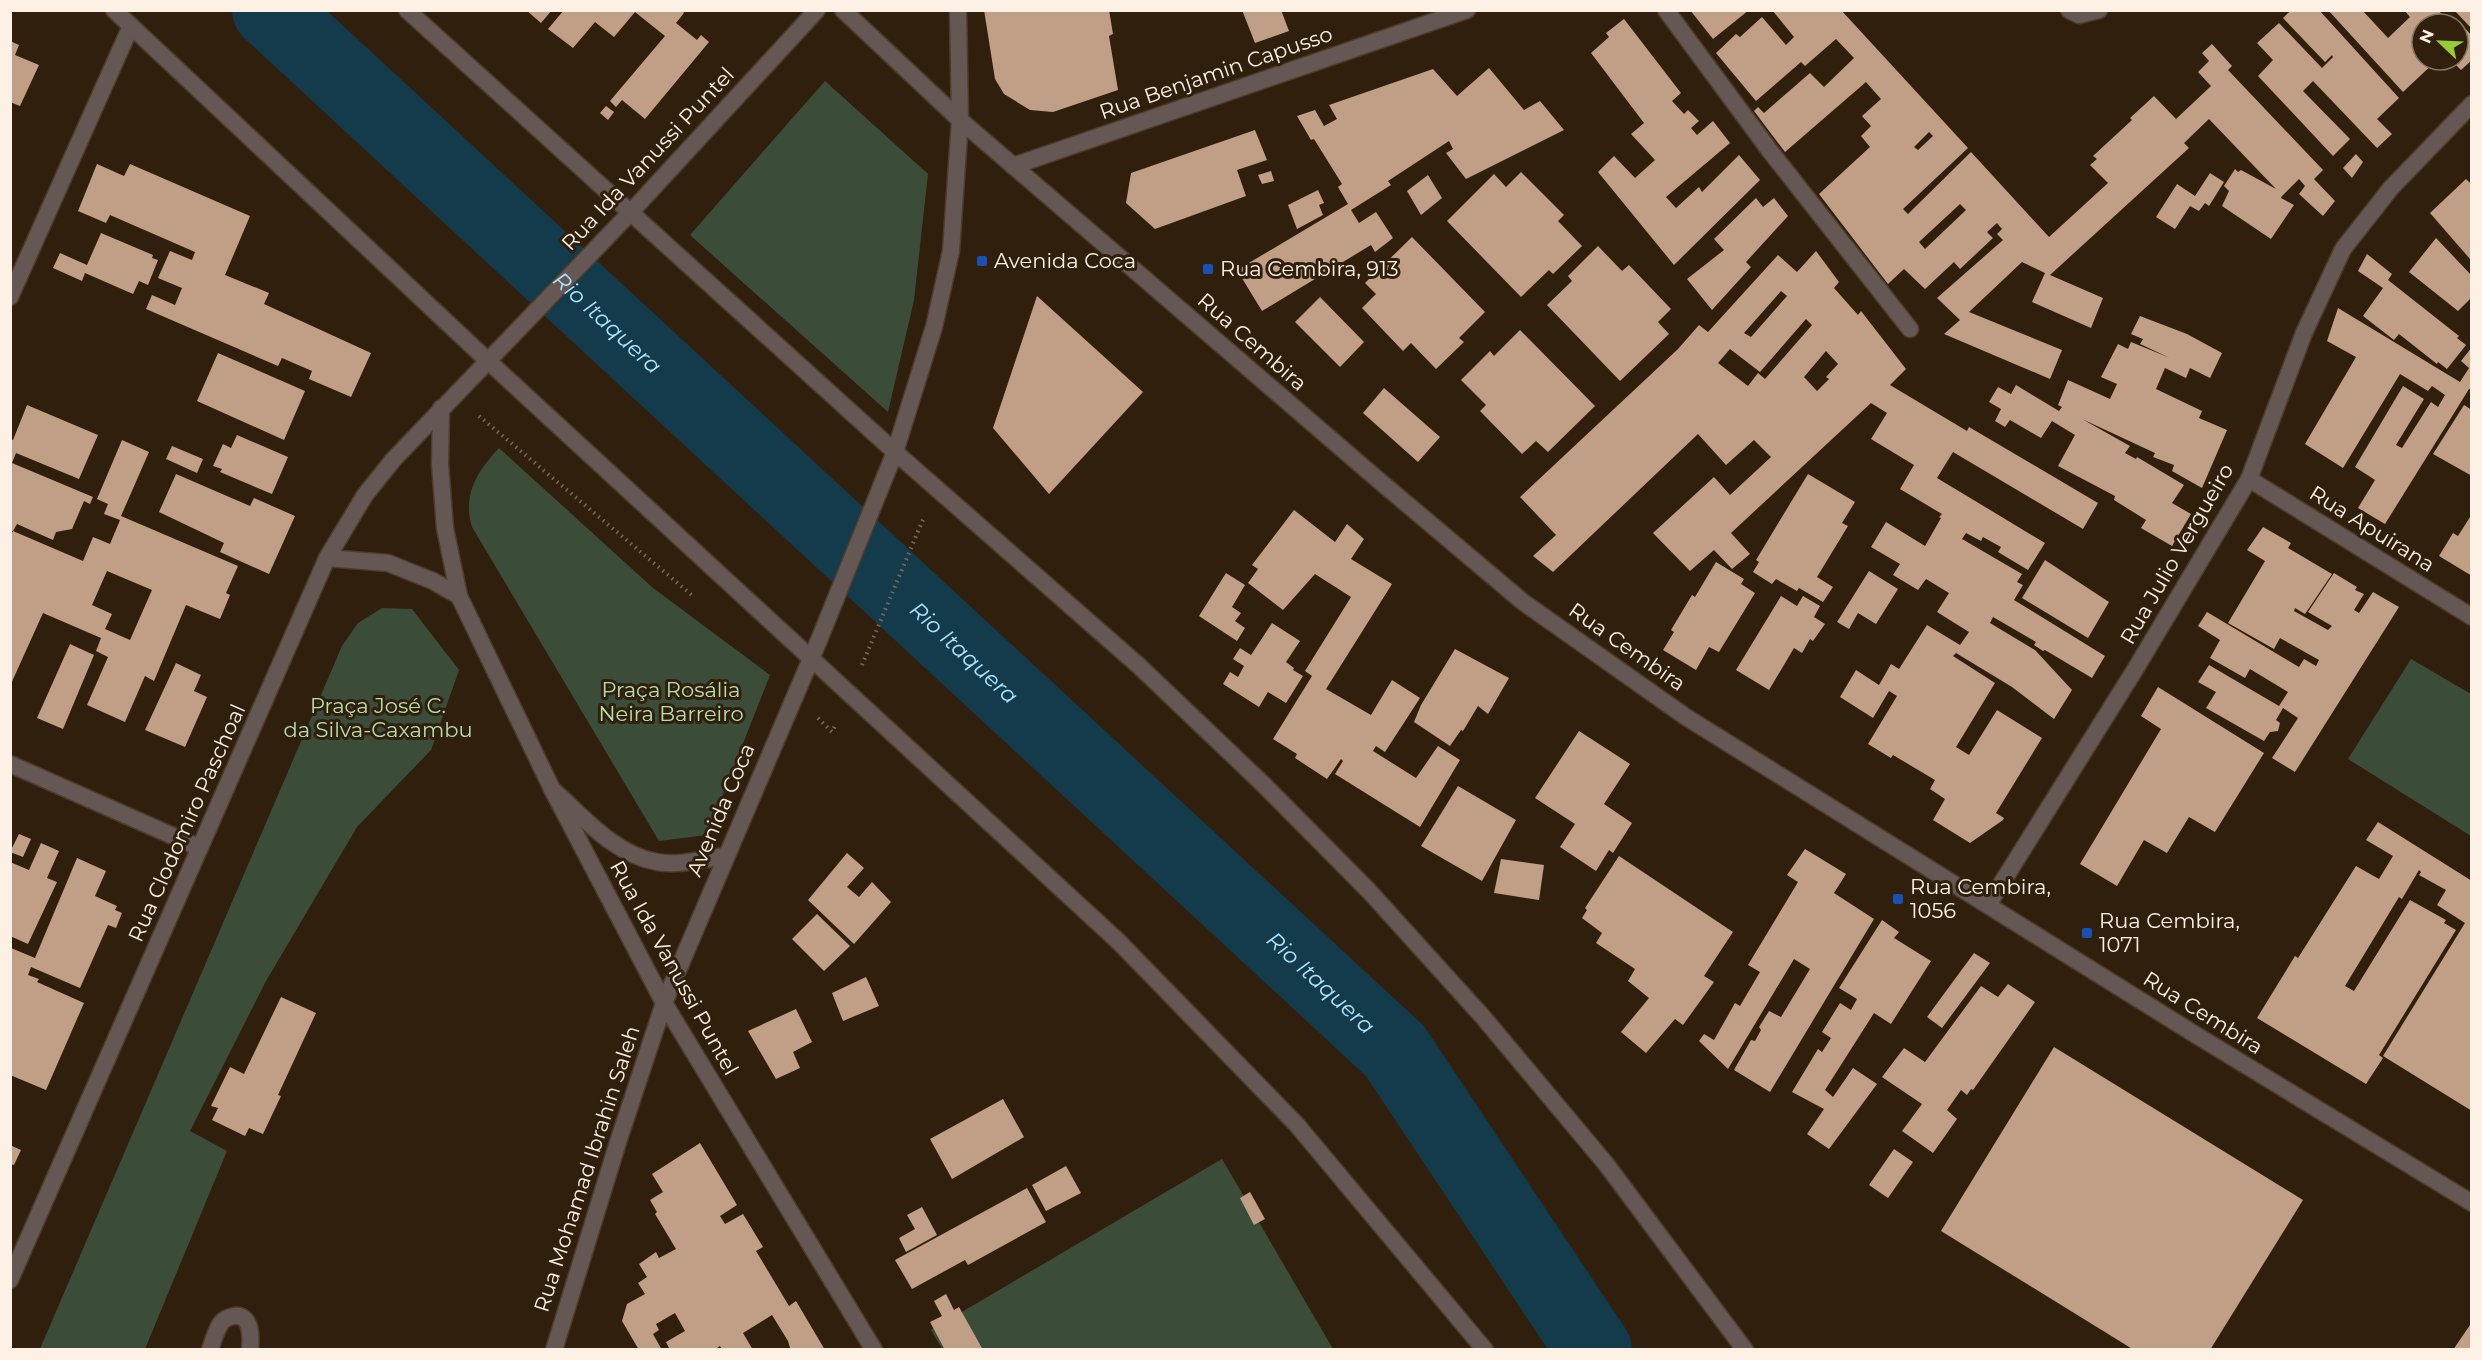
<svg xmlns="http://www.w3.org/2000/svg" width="2482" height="1360" font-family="Montserrat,sans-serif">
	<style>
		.green { fill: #3b4d39 }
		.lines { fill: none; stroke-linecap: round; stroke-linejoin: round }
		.river { stroke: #143b4c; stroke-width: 76 }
		.building { fill: #c19f86; fill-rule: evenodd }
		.service-casing { stroke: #4e3c2b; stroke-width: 19 }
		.minor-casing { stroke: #4e3c2b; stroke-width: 19 }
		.tertiary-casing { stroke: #4e3c2b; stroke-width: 19 }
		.path { stroke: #7a6a5a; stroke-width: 4; stroke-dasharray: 1.5 4.5; stroke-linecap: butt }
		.service { stroke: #645754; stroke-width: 16 }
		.minor { stroke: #645754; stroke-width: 16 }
		.tertiary { stroke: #645754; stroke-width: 16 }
		.transit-dot { fill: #1a4fb4; stroke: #311f0d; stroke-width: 2 }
		.labels { text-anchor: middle; stroke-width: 6; stroke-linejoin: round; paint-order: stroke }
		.street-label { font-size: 21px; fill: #fdf0e5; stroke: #311f0d }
		.poi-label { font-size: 21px; fill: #fdf0e5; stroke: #311f0d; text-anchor: start }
		.park-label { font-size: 21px; fill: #b3dfad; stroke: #311f0d }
		.water-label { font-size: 22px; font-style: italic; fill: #aee4ff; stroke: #311f0d }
	</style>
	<rect width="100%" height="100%" fill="#311f0d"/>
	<g class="green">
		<path d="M825,81L928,174L914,300L888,412L690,235Z"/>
		<path d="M499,448L653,588L770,675L707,835L659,841L472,527C462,495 478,470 499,448Z"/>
		<path d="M382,608L412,609L459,670L431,750L357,827L266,981L190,1131L227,1151L145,1349H40L342,646L358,623Z"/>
		<path d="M2411,659L2471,694V836L2348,759Z"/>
		<path d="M1222,1159L1333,1349L943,1350L931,1330Z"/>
	</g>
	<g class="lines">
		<path class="river" id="s1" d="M270,10L1395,1051L1594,1350"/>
	</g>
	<g class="building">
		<path d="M526,10H552L541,23Z"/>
		<path d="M564,10H682L684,13L676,23L697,40L701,35L709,42L645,119L622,100L616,107L610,101L665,36L635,12L614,37L595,22L573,48L548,29Z"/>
		<path d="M984,10H1109L1113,34L1109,36L1118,90L1053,112L1030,110L1004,94L995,79Z"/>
		<path d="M1242,10H1281L1289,31L1255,43Z"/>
		<path d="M1690,10H1749L1713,39Z"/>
		<path d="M1772,10H1841L1968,148L1903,209L1908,214L1971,152L2049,237L2108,183L2090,165L2097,159L2093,156L2132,120L2130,118L2154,96L2176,119L2211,86L2198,72L2209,61L2202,53L2212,44L2232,66L2228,70L2323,170L2314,179L2335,201L2323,216L2299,194L2305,186L2299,179L2282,196L2281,198L2294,205L2271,239L2222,206L2229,191L2224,186L2235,169L2238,172L2241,170L2276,189L2209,119L2184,143L2189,148L2050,275L2103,298L2091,328L2032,302L2045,273L2022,262L1969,312L2062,350L2050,379L1944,334L1960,320L1937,298L2003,240L1997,234L2002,229L1997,223L1987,232L1993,238L1960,269L1954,262L1925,289L1904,269L1888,284L1819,194L1870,147L1861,136L1871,126L1862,116L1881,99L1866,82L1785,152L1754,111L1758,107L1764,113L1810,73L1824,87L1854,58L1836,39L1805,66L1801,62L1756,101L1716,53L1736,34L1740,37L1762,17L1786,45L1794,37ZM1929,132L1933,136L1918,150L1914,147ZM1960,204L1966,210L1925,249L1919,242Z"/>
		<path d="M2291,10H2319L2399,98L2377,119L2392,134L2377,148L2313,81L2303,91L2350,139L2333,156L2258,76L2273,60L2257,43L2279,23L2322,68L2333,57L2332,55L2325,62L2283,18Z"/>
		<path d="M2328,10H2362L2388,38L2410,17L2404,10H2438L2451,24H2422V60H2437L2403,92Z"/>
		<path d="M2454,10H2472V29Z"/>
		<path d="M1624,19L1681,93L1672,101L1684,114L1688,110L1699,121L1691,128L1697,135L1713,121L1730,143L1666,197L1676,208L1699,187L1702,192L1739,155L1760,180L1674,265L1598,172L1614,156L1635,178L1655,160L1631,134L1644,123L1591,53L1609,37L1606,33Z"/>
		<path d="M2463,26L2472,36V60L2461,70L2451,60H2458V31Z"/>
		<path d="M10,41L19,45L15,55L39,65L20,106L10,102Z"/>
		<path d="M1489,68L1524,110L1540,101L1564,130L1466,179L1446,153L1453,149L1449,141L1388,181L1391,185L1351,210L1359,223L1376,212L1393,238L1375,252L1371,245L1262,311L1237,270L1348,204L1338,187L1342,184L1314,139L1311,140L1297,116L1315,110L1324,126L1337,119L1329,105L1433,69L1457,96Z"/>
		<path d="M606,106L614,112L608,120L600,113Z"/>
		<path d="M1255,130L1267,160L1237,170L1246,196L1155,229L1126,203L1131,173Z"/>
		<path d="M2356,154L2363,162L2352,178L2343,168Z"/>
		<path d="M97,164L124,176L130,164L250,216L225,275L269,293L264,304L371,353L351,397L309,379L312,371L282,358L278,366L146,309L152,295L175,305L182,288L158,278L170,251L192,260L195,252L110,215L106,223L78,211Z"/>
		<path d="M1271,171L1274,181L1262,184L1258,175Z"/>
		<path d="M1521,172L1564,215L1558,221L1582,246L1553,274L1549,270L1521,297L1447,221L1494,174L1506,187Z"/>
		<path d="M2210,173L2224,182L2209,206L2205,203L2199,211L2190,206L2175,229L2156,217L2177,184L2195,196Z"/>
		<path d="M1428,175L1442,198L1421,215L1407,191Z"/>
		<path d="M2466,179L2472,185L2470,259L2430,213Z"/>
		<path d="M1318,190L1324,203L1319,205L1323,215L1297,229L1288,205Z"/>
		<path d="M1756,198L1763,207L1774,198L1788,216L1746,262L1751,267L1712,310L1687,279L1724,250L1714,239Z"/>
		<path d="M101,233L153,255L152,258L158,260L148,285L139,281L133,294L85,273L82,281L53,268L60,253L87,265Z"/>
		<path d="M1412,237L1485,312L1459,338L1464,342L1436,369L1411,343L1403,351L1362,308L1376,294L1365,283Z"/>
		<path d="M2436,238L2472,276V300L2470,299L2458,311L2409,272Z"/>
		<path d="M1598,246L1622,271L1629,265L1671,309L1658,322L1669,334L1620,381L1547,305L1572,281L1568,276Z"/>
		<path d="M1816,251L1839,282L1834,288L1858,315L1861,311L1906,369L1890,385L1967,431L1969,427L2098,503L2083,529L1953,452L1937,478L2045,543L2028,570L1998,552L2001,547L1983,537L1981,541L1966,533L1962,539L2022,574L2017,582L2023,585L2014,600L2105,656L2092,678L2045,650L2043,651L2034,645L2036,642L1993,617L1990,623L2035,650L2072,690L2054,719L2012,687L1956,653L1953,656L1995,683L1956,747L1969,755L1997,710L2042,738L1996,813L2004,818L2003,820L1970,843L1933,820L1945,799L1930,789L1935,780L1893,755L1891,758L1868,744L1897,696L1889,691L1873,718L1840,697L1856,670L1879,685L1891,664L1899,669L1927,625L1960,645L1969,632L1937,612L1949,593L1926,579L1918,590L1893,575L1900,564L1871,547L1886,522L1925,546L1941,518L1939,517L1942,514L1900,489L1914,465L1871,439L1887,413L1871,403L1731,533L1750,554L1732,569L1714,550L1690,571L1653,533L1714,477L1730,495L1771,457L1754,440L1726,465L1698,434L1553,572L1533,556L1556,535L1520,497L1678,349L1699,325L1708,332L1778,255L1797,272ZM1781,291L1787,296L1751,337L1744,333ZM1806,319L1812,325L1765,379L1758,373L1748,386L1718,363L1730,349L1760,372ZM1826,351L1838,364L1826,377L1829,379L1817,391L1804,377Z"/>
		<path d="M2367,254L2392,274L2388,280L2459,336L2457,338L2466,345L2447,369L2438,362L2437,364L2399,334L2394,340L2363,316L2383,288L2358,271Z"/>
		<path d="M1037,296L1143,392L1049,494L993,428Z"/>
		<path d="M1320,297L1364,342L1340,367L1295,322Z"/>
		<path d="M2338,308L2460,382L2469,368L2461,361L2472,347V390L2469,389L2385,524L2358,508L2375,480L2355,467L2403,386L2424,399L2396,445L2402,448L2431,402L2438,407L2445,395L2432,386L2428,391L2400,374L2343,468L2305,444L2356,357L2327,341Z"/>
		<path d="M2140,316L2187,334L2222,353L2210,378L2190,368L2186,378L2165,368L2156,389L2202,411L2199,418L2227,430L2202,488L2172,471L2174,465L2153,457L2155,453L2082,419L2130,446L2125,453L2136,459L2137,457L2184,485L2172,503L2191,514L2172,546L2141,528L2146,520L2114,500L2115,496L2058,466L2075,435L2052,421L2041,438L2010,420L2005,427L1995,421L2001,409L1989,402L1998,387L2011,394L2016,385L2059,411L2062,407L2058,405L2068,380L2110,399L2117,384L2101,377L2118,344L2128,349L2131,342L2170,358L2140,344L2143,339L2131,334Z"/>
		<path d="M1520,330L1595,406L1548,452L1536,441L1522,454L1480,411L1486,405L1461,380L1490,351L1494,356Z"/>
		<path d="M218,353L305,391L284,440L197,401Z"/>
		<path d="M1384,388L1440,437L1418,462L1363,413Z"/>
		<path d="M27,405L98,435L79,479L16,453L12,463L93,497L90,504L84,501L72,529L56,532L53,540L17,524L13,531L10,530V439L13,440Z"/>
		<path d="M2464,405L2472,410V476L2433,454Z"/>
		<path d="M237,435L288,457L272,494L220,472L222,469L213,466L223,444L231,448Z"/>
		<path d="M122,440L149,452L121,516L238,566L226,593L230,595L220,619L186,605L154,681L145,676L125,722L87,705L108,657L96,651L101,638L43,613L10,686V536L13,531L83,561L93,537L110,544L120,520L104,514L108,504L97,499ZM107,571L152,590L130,640L105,629L112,614L92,605Z"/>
		<path d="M172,446L203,459L197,473L166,459Z"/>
		<path d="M176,474L250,506L254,498L295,516L269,574L220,552L224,543L159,512Z"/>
		<path d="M1808,474L1855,502L1842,523L1848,526L1817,577L1833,587L1823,602L1799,588L1797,591L1776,579L1772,584L1753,572L1759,562L1756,560Z"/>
		<path d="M1294,510L1335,542L1347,524L1364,539L1351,559L1392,584L1326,689L1371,715L1392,680L1420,698L1385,752L1376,746L1373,751L1416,778L1438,746L1460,760L1420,827L1335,774L1343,761L1341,759L1327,779L1295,758L1297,754L1273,739L1312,676L1305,671L1351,597L1315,574L1283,610L1248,583L1258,569L1252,565Z"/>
		<path d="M2472,514V576L2439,556L2453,533L2458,536Z"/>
		<path d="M2263,527L2291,543L2288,548L2332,574L2305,614L2295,608L2294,611L2328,630L2332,626L2308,612L2334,573L2357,587L2355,590L2364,594L2354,610L2359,613L2373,592L2399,607L2295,772L2272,758L2298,718L2283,708L2276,720L2280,723L2278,731L2270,732L2264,741L2206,708L2216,692L2198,682L2209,665L2279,706L2288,692L2250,669L2245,678L2210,658L2220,640L2198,626L2207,612L2299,667L2304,659L2316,666L2319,660L2280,638L2274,649L2228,623L2265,561L2247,550Z"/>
		<path d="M2045,560L2109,602L2088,638L2022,598Z"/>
		<path d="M1716,562L1744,579L1741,584L1755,593L1719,652L1709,647L1696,670L1663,650L1674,632L1671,630L1692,595L1695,597Z"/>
		<path d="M1869,571L1898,589L1876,624L1858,613L1849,629L1837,622Z"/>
		<path d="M1226,573L1245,585L1232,607L1241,613L1235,621L1245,628L1237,641L1199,616Z"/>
		<path d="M1781,596L1797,606L1803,596L1820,606L1814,617L1825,624L1813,641L1810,639L1802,653L1794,648L1769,690L1736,670Z"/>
		<path d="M1272,623L1300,641L1286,662L1294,668L1293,670L1303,676L1286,703L1268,692L1259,707L1223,684L1230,672L1238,677L1244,666L1233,659L1240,648L1251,655Z"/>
		<path d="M70,644L94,655L63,729L37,718Z"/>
		<path d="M1455,649L1509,678L1488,714L1478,706L1463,731L1461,730L1450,746L1414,722L1421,705Z"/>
		<path d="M176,663L201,675L194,691L207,697L185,747L145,730Z"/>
		<path d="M2158,687L2264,753L2215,832L2189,817L2167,853L2144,840L2117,886L2080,864L2161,729L2141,716Z"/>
		<path d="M1579,731L1630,764L1604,804L1632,823L1613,853L1609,850L1596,871L1560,847L1575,824L1535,798Z"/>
		<path d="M1458,786L1516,820L1482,881L1421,846Z"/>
		<path d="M2378,822L2472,881V1111L2383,1056L2465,923L2437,905L2446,890L2419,875L2421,872L2419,870L2402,899L2399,897L2345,986L2354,991L2410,900L2446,920L2444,923L2456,930L2379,1055L2383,1058L2366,1084L2257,1018L2295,956L2298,958L2356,866L2379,879L2393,856L2366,840Z"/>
		<path d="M19,834L31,839L23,857L10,852Z"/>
		<path d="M41,843L59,851L47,878L57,882L28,944L10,936V862L29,870Z"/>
		<path d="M1805,849L1846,874L1834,893L1874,919L1770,1092L1734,1070L1751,1040L1755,1041L1761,1030L1759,1027L1769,1011L1781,1017L1810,969L1794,959L1728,1069L1699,1041L1704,1034L1714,1040L1735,1003L1740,1006L1760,972L1748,965L1798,882L1787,875Z"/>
		<path d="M847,853L864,868L847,887L859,897L872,882L891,902L854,944L808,900Z"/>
		<path d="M1619,856L1733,932L1704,976L1714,982L1683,1025L1675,1019L1646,1053L1621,1032L1649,998L1628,981L1635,969L1596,943L1602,933L1582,918L1587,910L1585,908Z"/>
		<path d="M77,858L106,871L95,896L117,906L115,910L122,913L116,928L108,925L80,988L31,967L28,975L39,979L37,982L84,1003L46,1090L10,1075V950L11,948L35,958Z"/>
		<path d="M1501,859L1544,865L1539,900L1494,893Z"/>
		<path d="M817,914L850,946L824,971L792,939Z"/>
		<path d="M1882,920L1899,932L1894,938L1931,961L1891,1024L1874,1013L1825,1090L1833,1097L1853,1068L1877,1084L1829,1149L1807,1134L1824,1109L1792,1092L1818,1049L1822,1052L1831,1038L1822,1032L1840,1003L1851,1010L1857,999L1839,988Z"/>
		<path d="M1974,953L1990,963L1942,1028L1927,1017Z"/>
		<path d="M866,977L879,1006L843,1021L832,993Z"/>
		<path d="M2008,984L2035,1002L1973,1090L1971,1089L1967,1095L1961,1090L1947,1110L1957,1119L1933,1153L1902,1131L1922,1104L1882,1077L1904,1048L1925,1062L1981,986L1998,997Z"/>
		<path d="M281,997L316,1013L278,1095L281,1096L263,1134L249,1128L245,1136L212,1120L218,1108L211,1106L230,1067L244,1074Z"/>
		<path d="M796,1009L812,1042L793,1052L800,1068L776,1079L748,1031Z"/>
		<path d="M2054,1047L2303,1200L2210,1350H2134L1941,1231Z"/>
		<path d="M1003,1099L1024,1137L952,1179L930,1139Z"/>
		<path d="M700,1143L737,1205L720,1216L725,1224L743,1214L763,1247L756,1251L789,1306L796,1301L825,1350H787L790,1348L788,1341L772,1315L743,1333L753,1350H722L720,1346L714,1350H670L666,1342L685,1331L675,1313L656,1324L659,1330L653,1334L662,1350H639L622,1321L627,1304L645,1294L638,1283L647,1277L639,1264L656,1252L659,1258L676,1249L655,1214L657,1212L650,1200L663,1192L652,1174Z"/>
		<path d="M10,1145L21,1150L14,1165L10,1164Z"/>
		<path d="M1894,1149L1913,1162L1888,1198L1869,1185Z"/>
		<path d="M1066,1166L1081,1193L1046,1211L1032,1185Z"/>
		<path d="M1027,1188L1046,1222L968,1265L965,1260L912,1289L895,1260Z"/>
		<path d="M1250,1192L1265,1219L1254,1225L1240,1198Z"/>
		<path d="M922,1207L937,1235L906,1252L899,1238L915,1229L907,1215Z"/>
		<path d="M946,1294L954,1310L959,1307L983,1350H945L930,1322L942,1316L934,1301Z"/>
		<path d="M2472,1322V1350H2453Z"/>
	</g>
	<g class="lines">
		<defs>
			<path id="service" d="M210,1350C213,1341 216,1330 221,1323C224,1319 229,1317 234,1316C252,1314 251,1337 250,1350"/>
			<g id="minor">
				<path d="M1666,10L1770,151L1910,329"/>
				<path d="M2069,10L2079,15L2099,10"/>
				<path d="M10,297L131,26"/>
				<path d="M441,408L440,464L445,528L459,596L552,789L664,1003L874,1350"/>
				<path d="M2249,479L2472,617"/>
				<path d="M327,558L388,563L433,581L459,596"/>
				<path d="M10,764L200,848"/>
				<path d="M1988,905L2136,668L2249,479L2304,333L2343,249L2391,188L2472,104"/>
				<path d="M10,1280L327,558L365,495L393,460L630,213L817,10"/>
			</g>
			<g id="tertiary">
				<path d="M114,10L487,360L1119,942L1297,1125L1485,1350"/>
				<path d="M407,10L895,452L1138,665L1263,784L1369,891L1483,1017L1606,1164L1745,1350"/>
				<path d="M843,10L960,120L1376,478L1523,602L1686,717L2196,1035L2472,1203"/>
				<path d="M1013,166L1467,10"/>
				<path d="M552,789C583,817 615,855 657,862C679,866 704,859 725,856"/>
				<path d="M554,1350L618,1142L664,1003L819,640L895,452L934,327L951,251L960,120L958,10"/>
			</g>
		</defs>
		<use href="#service" class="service-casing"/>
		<use href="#minor" class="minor-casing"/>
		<use href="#tertiary" class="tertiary-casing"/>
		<g class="path">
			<path d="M479,416L693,596"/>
			<path d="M862,665L924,517"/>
			<path d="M818,718L832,732L836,724"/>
		</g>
		<use href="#service" class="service"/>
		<use href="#minor" class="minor"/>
		<use href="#tertiary" class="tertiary"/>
	</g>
	<g class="transit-dot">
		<rect x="976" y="255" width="12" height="12" rx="3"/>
		<rect x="1202" y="263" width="12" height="12" rx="3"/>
		<rect x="1892" y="893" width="12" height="12" rx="3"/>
		<rect x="2081" y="927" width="12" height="12" rx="3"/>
	</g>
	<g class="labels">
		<g class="street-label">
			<text transform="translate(1216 73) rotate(-19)" y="7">Rua Benjamin Capusso</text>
			<text transform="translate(648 159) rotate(-47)" y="7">Rua Ida Vanussi Puntel</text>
			<text transform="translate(1252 342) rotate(41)" y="7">Rua Cembira</text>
			<text transform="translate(2372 529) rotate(32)" y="7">Rua Apuirana</text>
			<text transform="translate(2177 554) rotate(-60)" y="7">Rua Julio Vergueiro</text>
			<text transform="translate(1627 647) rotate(35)" y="7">Rua Cembira</text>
			<text transform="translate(721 810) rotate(-67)" y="7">Avenida Coca</text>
			<text transform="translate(187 823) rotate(-66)" y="7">Rua Clodomiro Paschoal</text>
			<text transform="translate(674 968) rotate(61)" y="7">Rua Ida Vanussi Puntel</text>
			<text transform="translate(2203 1013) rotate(32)" y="7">Rua Cembira</text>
			<text transform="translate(587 1169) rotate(-72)" y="7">Rua Mohamad Ibrahin Saleh</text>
		</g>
		<g class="poi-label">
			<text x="994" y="268">Avenida Coca</text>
			<text x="1220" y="276">Rua Cembira, 913</text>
			<text x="1910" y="894">Rua Cembira,<tspan x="1910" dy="24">1056</tspan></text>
			<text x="2099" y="928">Rua Cembira,<tspan x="2099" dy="24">1071</tspan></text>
		</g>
		<g class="park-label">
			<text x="671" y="697">Praça Rosália<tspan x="671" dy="24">Neira Barreiro</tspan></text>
			<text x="378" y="713">Praça José C.<tspan x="378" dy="24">da Silva-Caxambu</tspan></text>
		</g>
		<g class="water-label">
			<text dy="8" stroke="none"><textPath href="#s1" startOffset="460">Rio Itaquera</textPath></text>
			<text dy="8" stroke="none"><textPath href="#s1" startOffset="946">Rio Itaquera</textPath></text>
			<text dy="8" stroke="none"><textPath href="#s1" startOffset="1432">Rio Itaquera</textPath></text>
		</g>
	</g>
	<rect width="2482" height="1360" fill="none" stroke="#fdf0e5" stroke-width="24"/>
	<g transform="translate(2440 42) rotate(293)"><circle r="28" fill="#311f0d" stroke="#837363" stroke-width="1.5"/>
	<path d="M0-4.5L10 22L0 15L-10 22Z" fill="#96cc39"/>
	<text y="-9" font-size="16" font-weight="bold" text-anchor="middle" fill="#fdf0e5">N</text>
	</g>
</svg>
